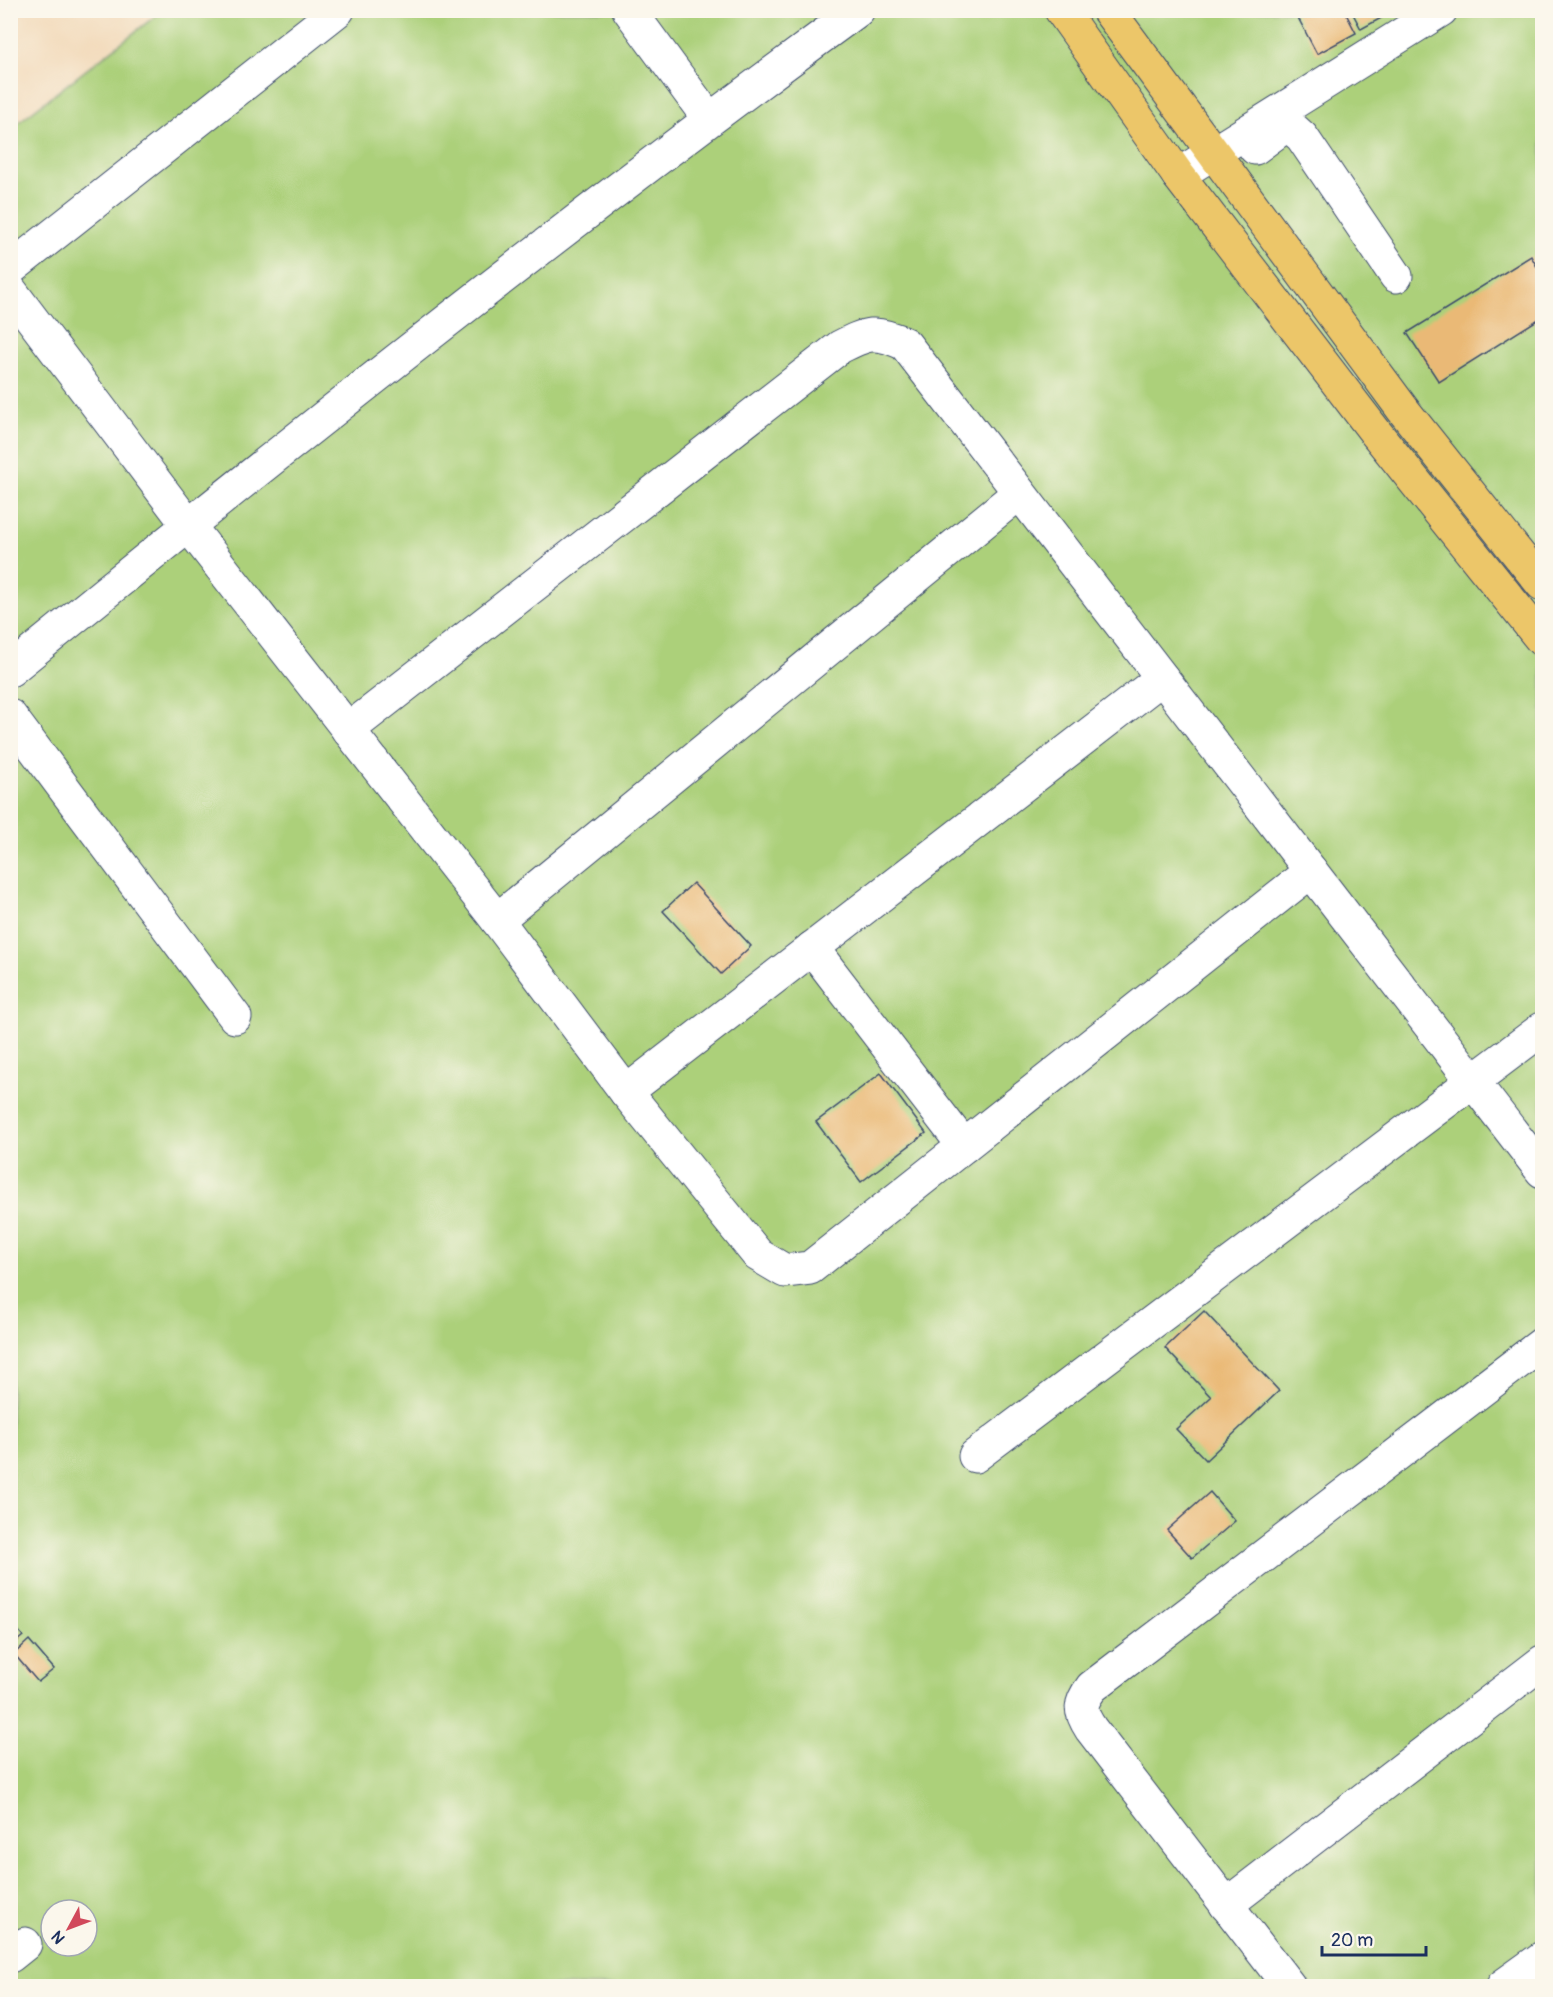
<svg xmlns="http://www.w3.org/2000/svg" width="1553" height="1997" font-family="Pangolin,sans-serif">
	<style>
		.green { fill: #acd07a; stroke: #64806c; stroke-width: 1.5; fill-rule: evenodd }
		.building { fill: #eab976 }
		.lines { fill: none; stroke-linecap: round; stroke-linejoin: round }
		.minor-casing { stroke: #3b496c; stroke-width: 35 }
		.major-casing { stroke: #3b496c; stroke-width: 35 }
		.minor { stroke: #fff; stroke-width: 33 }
		.major { stroke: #ecc669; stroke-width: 33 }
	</style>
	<rect width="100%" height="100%" fill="#fbf7ec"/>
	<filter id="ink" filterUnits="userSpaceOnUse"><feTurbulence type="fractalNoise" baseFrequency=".0167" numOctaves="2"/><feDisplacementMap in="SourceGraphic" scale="12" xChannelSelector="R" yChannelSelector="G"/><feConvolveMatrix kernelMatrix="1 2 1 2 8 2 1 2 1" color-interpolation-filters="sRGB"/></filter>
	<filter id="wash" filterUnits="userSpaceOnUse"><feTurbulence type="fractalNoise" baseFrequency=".008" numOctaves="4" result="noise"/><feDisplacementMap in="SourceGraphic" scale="24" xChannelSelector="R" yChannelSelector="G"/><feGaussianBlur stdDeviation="1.35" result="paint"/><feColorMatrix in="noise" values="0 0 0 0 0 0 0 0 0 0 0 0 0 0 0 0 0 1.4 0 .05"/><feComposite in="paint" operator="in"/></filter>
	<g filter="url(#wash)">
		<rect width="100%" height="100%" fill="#f3dcbd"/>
		<path class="green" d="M162,11H1542V1986H11V128ZM51,1910H87V1946H51Z"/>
		<g id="blocks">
			<g class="building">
				<path d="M1294,10H1344L1356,33L1317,54Z"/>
				<path d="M1351,10H1396L1361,29Z"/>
				<path d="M1531,256L1542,276V317L1439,382L1407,333Z"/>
				<path d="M693,883L751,946L721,974L663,911Z"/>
				<path d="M881,1073L926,1133L861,1182L816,1122Z"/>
				<path d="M1204,1311L1279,1391L1206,1460L1176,1429L1211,1397L1165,1348Z"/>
				<path d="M1210,1492L1235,1521L1192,1558L1167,1530Z"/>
				<path d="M10,1621L23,1636L10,1647Z"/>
				<path d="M29,1640L54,1669L38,1682L14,1654Z"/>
			</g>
		</g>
	</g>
	<g filter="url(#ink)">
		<use href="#blocks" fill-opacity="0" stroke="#3b496c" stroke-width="1.5"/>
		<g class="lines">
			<defs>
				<g id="minor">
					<path d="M629,10L709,119"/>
					<path d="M1255,148L1282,128H1292L1302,137L1396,276"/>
					<path d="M1178,175L1441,10"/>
					<path d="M10,269L338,10"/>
					<path d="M10,290L188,525L497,920L626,1092L758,1255L785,1271L810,1268L1311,871"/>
					<path d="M10,670C287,444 569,221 858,10"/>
					<path d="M10,716L235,1017"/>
					<path d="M348,730L840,347C867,333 876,330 905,344L1542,1171"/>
					<path d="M497,920L1019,493"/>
					<path d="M812,948L964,1146"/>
					<path d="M626,1092L1162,678"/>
					<path d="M975,1456L1542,1029"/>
					<path d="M1226,1905L1542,1662"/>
					<path d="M10,1956L25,1944"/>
					<path d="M1289,1986L1091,1729C1079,1711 1079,1704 1092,1687L1542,1344"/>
					<path d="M1503,1986L1542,1958"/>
				</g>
				<g id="major">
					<path d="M1061,10L1178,175L1376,433L1542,640"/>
					<path d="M1108,10L1404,411L1542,584"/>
				</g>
			</defs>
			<use href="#minor" class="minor-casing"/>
			<use href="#major" class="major-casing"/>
			<use href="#minor" class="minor"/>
			<use href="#major" class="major"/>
		</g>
	</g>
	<rect width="1553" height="1997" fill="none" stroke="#fbf7ec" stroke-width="36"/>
	<g transform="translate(69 1928) rotate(229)"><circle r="28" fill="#fbf7ec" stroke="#a1a7b3" stroke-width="1.5"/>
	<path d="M0-4.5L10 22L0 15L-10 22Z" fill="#d1495b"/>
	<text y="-9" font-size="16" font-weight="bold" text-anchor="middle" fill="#1b2f5e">N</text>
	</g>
	<path d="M1322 1946v9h104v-9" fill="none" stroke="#1b2f5e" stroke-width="3"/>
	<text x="1331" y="1946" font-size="18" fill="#1b2f5e" stroke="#fbf7ec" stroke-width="4.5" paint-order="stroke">20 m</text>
</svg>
